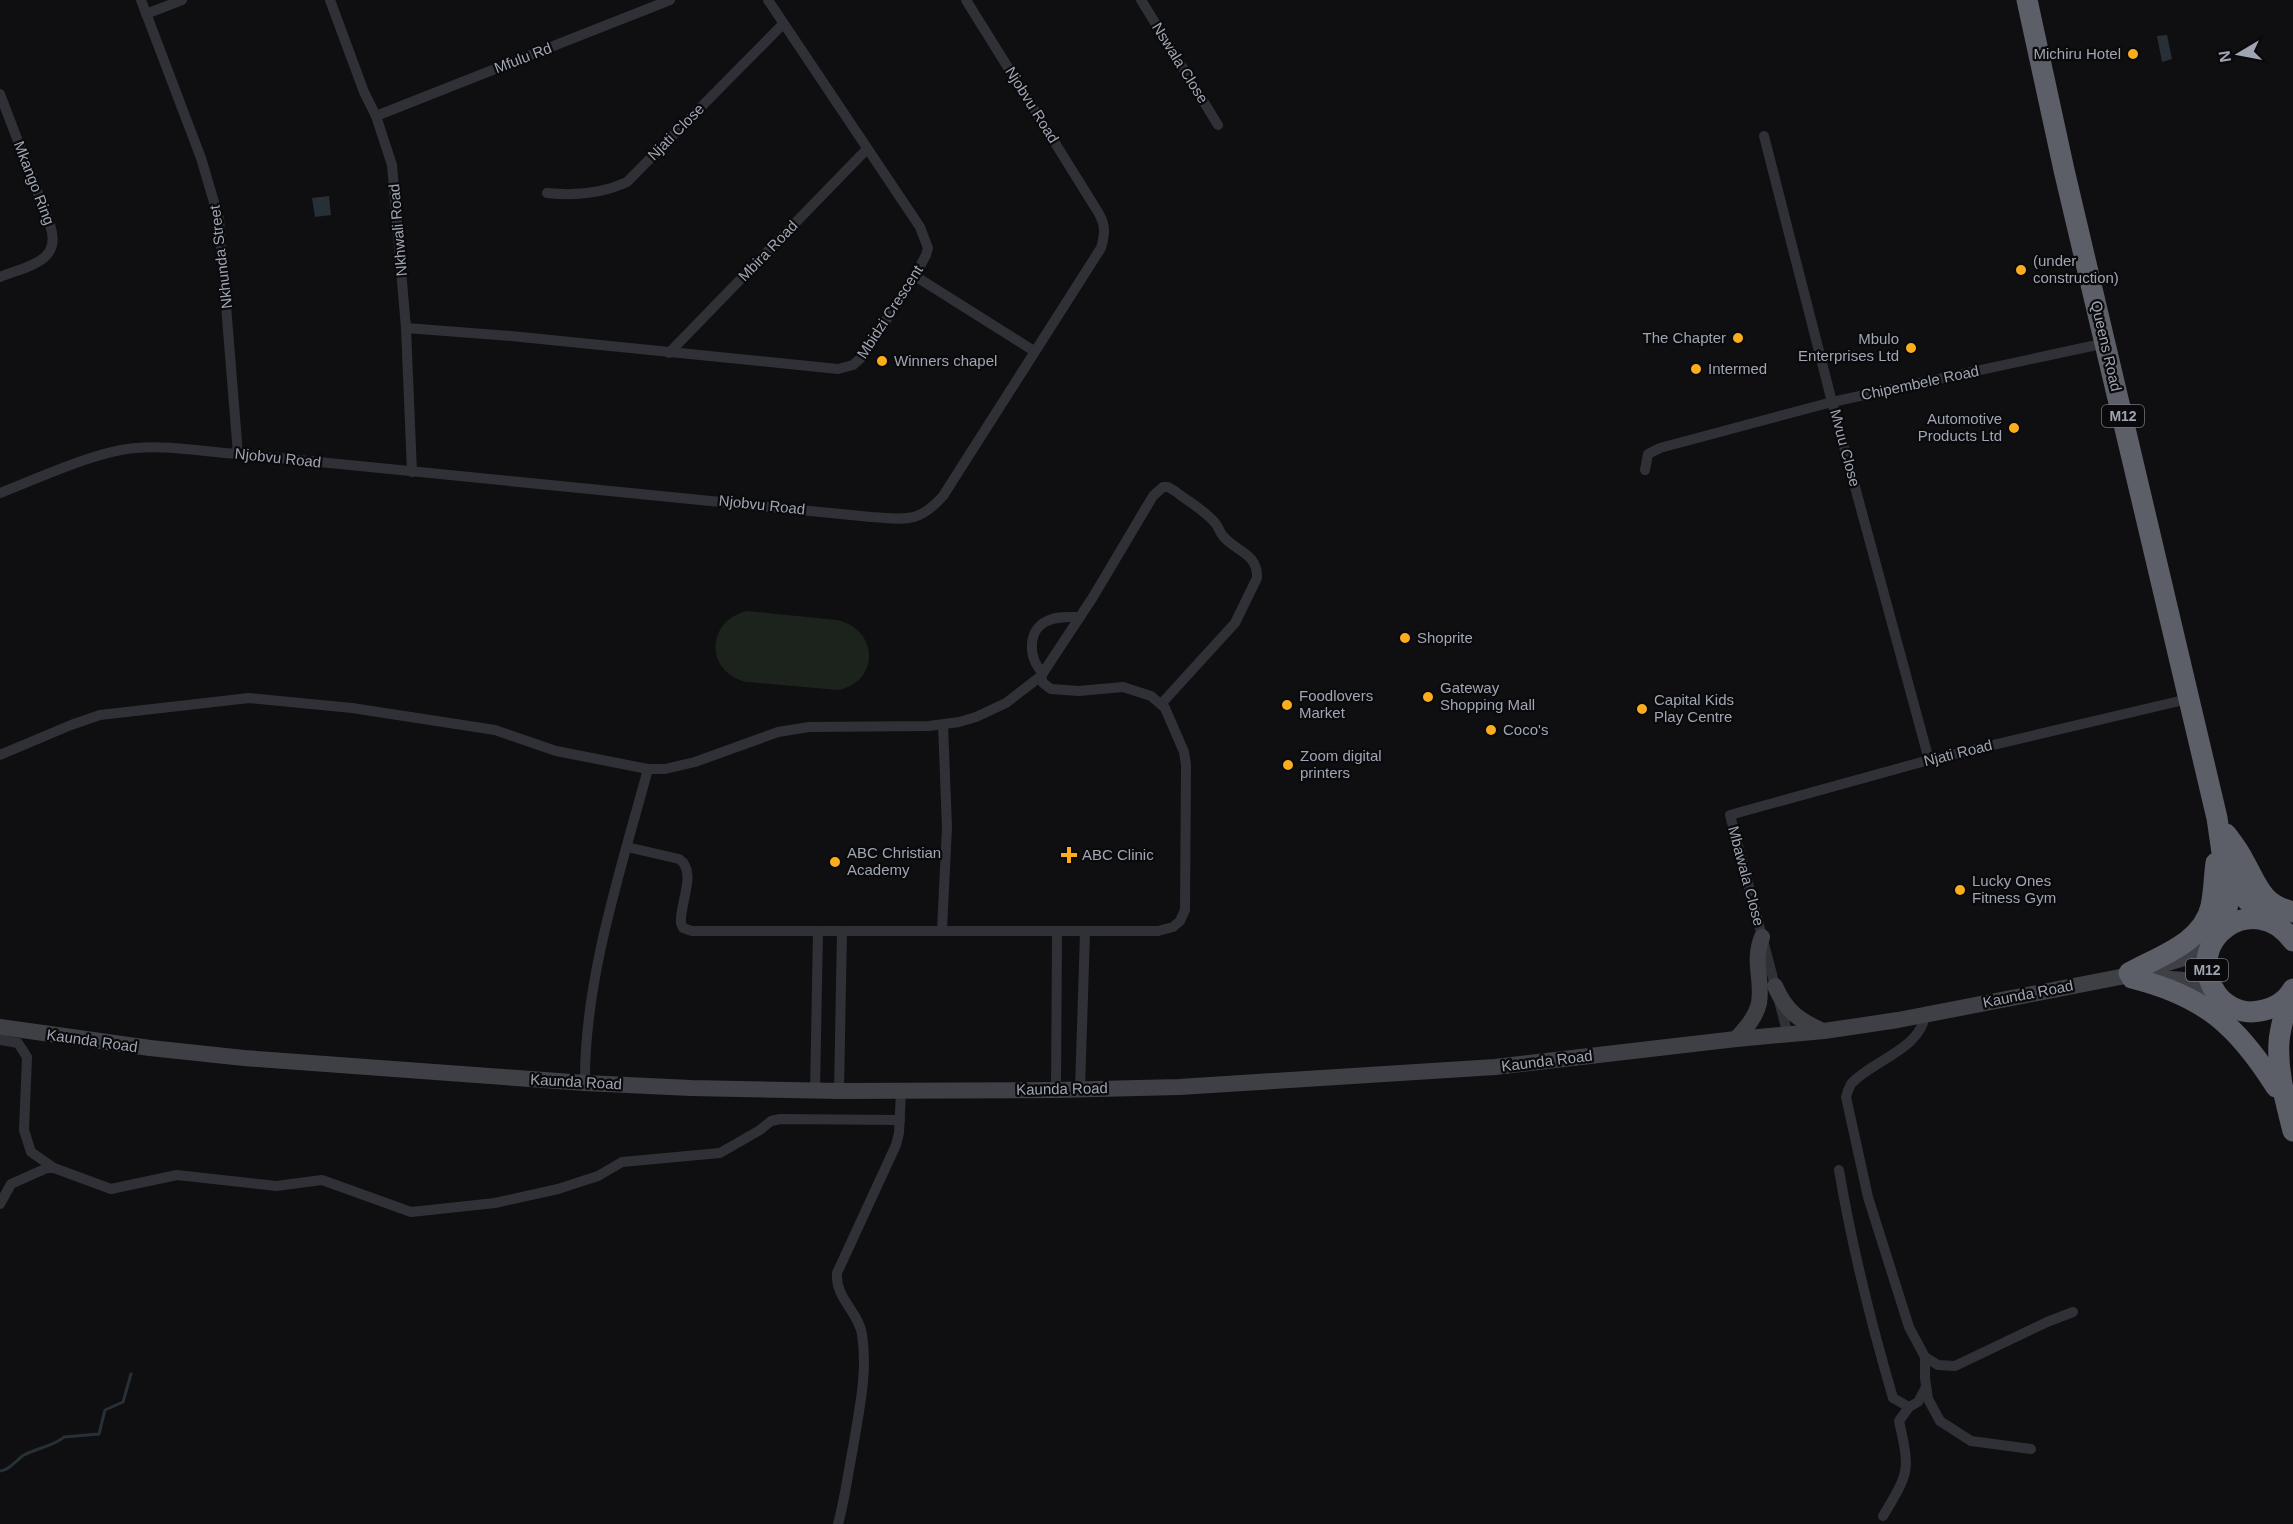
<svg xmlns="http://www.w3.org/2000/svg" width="2293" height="1524" font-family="Helvetica,sans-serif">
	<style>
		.green { fill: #1b231c }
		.water { fill: #273036 }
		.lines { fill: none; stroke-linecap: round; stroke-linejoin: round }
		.stream { stroke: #273036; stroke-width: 3 }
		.street { stroke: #303136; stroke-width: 10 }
		.secondary { stroke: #3e4046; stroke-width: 16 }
		.highway { stroke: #5c5f67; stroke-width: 21 }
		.poi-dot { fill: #fbad1d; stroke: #0a0a0c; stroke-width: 2 }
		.labels { text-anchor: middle; stroke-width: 4.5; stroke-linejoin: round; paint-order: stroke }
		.shield { fill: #0a0a0c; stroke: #727680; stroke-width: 1.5 }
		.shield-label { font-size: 14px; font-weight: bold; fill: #9fa5b2 }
		.poi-label { font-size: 15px; fill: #9fa5b2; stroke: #0a0a0c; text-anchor: start }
		.street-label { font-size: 15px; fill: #9fa5b2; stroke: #0a0a0c }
	</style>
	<rect width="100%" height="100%" fill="#0f0f11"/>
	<path class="green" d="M747,611L837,620C879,629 880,682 838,690L747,682C705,673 705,621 747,611Z"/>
	<g class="water">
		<path d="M2167,35L2172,59L2162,62L2157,36Z"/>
		<path d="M329,196L331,215L315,217L312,198Z"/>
	</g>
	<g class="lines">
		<path class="stream" d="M0,1471C10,1470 16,1460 24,1455C35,1449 56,1445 64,1437L99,1434L105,1410L123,1402L131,1374"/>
		<g class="street">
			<path d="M141,0L201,158L219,219L238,454"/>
			<path d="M330,0L364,92L376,116L392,165L406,328L412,472"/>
			<path d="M1141,0L1218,125"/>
			<path d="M146,14L182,0"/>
			<path d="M0,94L50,225C63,262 27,266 0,277"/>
			<path d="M376,116L670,0"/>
			<path d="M1764,136L1832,402L1929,760"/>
			<path d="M547,193C575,196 601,194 627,182L783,24"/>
			<path d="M915,276L1034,351"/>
			<path d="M406,328L511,336L838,369L853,365L862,357L915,276L926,255L928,248L920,227L768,0"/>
			<path d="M669,353L867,149"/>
			<path d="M1645,470L1648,454L1660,448L1832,402L2106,343"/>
			<path d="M0,493C39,478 96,451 136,448C169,445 205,452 238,454L871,517C905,519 918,524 943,496L1101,248C1105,234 1106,225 1098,212L966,0"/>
			<path d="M1043,673C1028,659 1027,630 1047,621C1057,616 1070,617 1080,617"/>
			<path d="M0,755L71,725L100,715L249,698L352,708L495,730L556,751L648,769H665L695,762L778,732L809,727L929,726L959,722L976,717L1006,703L1041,676L1093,597L1153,496L1163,487H1168L1175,491C1187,501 1206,511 1216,524C1219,528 1220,533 1223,536C1236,552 1258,553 1257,578L1235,623L1162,703"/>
			<path d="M627,847L679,859C698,871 679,905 681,923L683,928L692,931H1158L1173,927L1180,921L1185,910L1186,765L1184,752L1165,708L1151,696L1123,687L1079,691L1051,689L1043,683L1041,676"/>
			<path d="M942,930L947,827L943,725"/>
			<path d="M1925,1014C1922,1049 1871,1061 1851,1084C1849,1088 1847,1093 1846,1097L1868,1197L1909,1327L1925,1357V1378L1928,1399L1940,1421L1971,1441L2031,1449"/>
			<path d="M1788,1035L1730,815L1929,760L2188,699"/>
			<path d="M0,1040L18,1043L27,1057L24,1130L31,1152L54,1168"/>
			<path d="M585,1083C584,980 621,869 648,769"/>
			<path d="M1080,1089L1085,933"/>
			<path d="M1056,1090L1057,933"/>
			<path d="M815,1091L818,931"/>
			<path d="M839,1091L842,931"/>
			<path d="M1839,1170C1852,1247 1871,1323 1893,1398L1909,1407"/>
			<path d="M0,1204L11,1184L47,1168H54L111,1189L177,1175L276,1186L322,1180L411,1212L495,1203L558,1189L598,1176L622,1162L720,1153L760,1130L771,1121L780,1119L900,1120"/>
			<path d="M1925,1357L1938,1365L1955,1366L2047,1322L2073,1312"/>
			<path d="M1883,1516C1910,1471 1910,1471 1899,1421L1909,1407L1918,1402L1926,1387"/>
			<path d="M838,1524C845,1499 848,1473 853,1448C859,1409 868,1374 862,1334C858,1311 835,1298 837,1273L896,1145L899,1133L901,1091"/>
		</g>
		<g class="secondary">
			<path d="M2144,977L2184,980L2218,996"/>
			<path d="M1775,986C1786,1011 1798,1020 1823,1031"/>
			<path d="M0,1027L150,1048L244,1058L585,1083L691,1088L839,1091L1056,1090L1179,1087L1495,1067L1736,1039L1824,1031L1898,1020L2120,977L2184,958L2214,940"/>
			<path d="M1736,1039C1746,1028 1756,1017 1759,1003C1763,979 1752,962 1762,937"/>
		</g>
		<g class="highway">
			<path d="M2027,0L2064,170L2217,818L2228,894V904L2222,930"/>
			<path d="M2226,834C2233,843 2240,852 2245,863C2259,888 2262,904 2293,912"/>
			<path d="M2234,863L2245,898L2267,920"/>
			<path d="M2293,941C2255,888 2181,939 2216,993C2223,1004 2238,1012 2251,1012C2269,1011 2284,1005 2293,989"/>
			<path d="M2129,973C2159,956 2203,943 2211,906C2214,892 2214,877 2216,863"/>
			<path d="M2132,978C2204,996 2237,1025 2276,1087"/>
			<path d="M2289,995C2286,1011 2280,1026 2279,1042C2277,1073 2286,1102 2293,1131"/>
		</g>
	</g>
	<g class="poi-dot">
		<circle cx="2133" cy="54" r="6"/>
		<circle cx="2021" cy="270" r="6"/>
		<circle cx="1738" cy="338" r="6"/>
		<circle cx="1911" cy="348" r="6"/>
		<circle cx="882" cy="361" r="6"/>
		<circle cx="1696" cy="369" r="6"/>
		<circle cx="2014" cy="428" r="6"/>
		<circle cx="1405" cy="638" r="6"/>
		<circle cx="1428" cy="697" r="6"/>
		<circle cx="1287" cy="705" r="6"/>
		<circle cx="1642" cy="709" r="6"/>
		<circle cx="1491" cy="730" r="6"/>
		<circle cx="1288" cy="765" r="6"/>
		<path d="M1066 846h6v6h6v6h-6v6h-6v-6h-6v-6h6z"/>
		<circle cx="835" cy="862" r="6"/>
		<circle cx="1960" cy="890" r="6"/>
	</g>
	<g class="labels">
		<g class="shield">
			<rect x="2102" y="405" width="42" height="22" rx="4.5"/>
			<rect x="2186" y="959" width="42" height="22" rx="4.5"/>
		</g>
		<g class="shield-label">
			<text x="2123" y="421">M12</text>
			<text x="2207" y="975">M12</text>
		</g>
		<g class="poi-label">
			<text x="2121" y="59" text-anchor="end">Michiru Hotel</text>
			<text x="2033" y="266">(under<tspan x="2033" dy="17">construction)</tspan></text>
			<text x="1726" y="343" text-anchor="end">The Chapter</text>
			<text x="1899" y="344" text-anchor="end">Mbulo<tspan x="1899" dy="17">Enterprises Ltd</tspan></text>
			<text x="894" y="366">Winners chapel</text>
			<text x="1708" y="374">Intermed</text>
			<text x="2002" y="424" text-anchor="end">Automotive<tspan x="2002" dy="17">Products Ltd</tspan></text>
			<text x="1417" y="643">Shoprite</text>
			<text x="1440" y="693">Gateway<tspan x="1440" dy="17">Shopping Mall</tspan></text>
			<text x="1299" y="701">Foodlovers<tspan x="1299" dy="17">Market</tspan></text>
			<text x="1654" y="705">Capital Kids<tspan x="1654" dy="17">Play Centre</tspan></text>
			<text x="1503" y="735">Coco's</text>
			<text x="1300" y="761">Zoom digital<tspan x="1300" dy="17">printers</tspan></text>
			<text x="847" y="858">ABC Christian<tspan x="847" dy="17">Academy</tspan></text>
			<text x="1082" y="860">ABC Clinic</text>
			<text x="1972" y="886">Lucky Ones<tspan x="1972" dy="17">Fitness Gym</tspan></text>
		</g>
		<g class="street-label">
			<text transform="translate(523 58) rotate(-21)" y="5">Mfulu Rd</text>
			<text transform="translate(1180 63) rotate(58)" y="5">Nswala Close</text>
			<text transform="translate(1032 105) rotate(58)" y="5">Njobvu Road</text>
			<text transform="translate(676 132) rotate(-45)" y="5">Njati Close</text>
			<text transform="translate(34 183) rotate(69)" y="5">Mkango Ring</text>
			<text transform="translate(398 230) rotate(-95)" y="5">Nkhwali Road</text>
			<text transform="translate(768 251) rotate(-46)" y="5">Mbira Road</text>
			<text transform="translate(221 257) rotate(-97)" y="5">Nkhunda Street</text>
			<text transform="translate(890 312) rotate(-57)" y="5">Mbidzi Crescent</text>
			<text transform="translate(2106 346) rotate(77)" y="5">Queens Road</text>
			<text transform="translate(1920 383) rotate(-12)" y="5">Chipembele Road</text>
			<text transform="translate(1845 448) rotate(75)" y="5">Mvuu Close</text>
			<text transform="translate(278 458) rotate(6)" y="5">Njobvu Road</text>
			<text transform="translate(762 505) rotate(6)" y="5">Njobvu Road</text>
			<text transform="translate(1958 753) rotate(-14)" y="5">Njati Road</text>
			<text transform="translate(1746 876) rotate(75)" y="5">Mbawala Close</text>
			<text transform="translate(2028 994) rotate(-11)" y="5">Kaunda Road</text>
			<text transform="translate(92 1041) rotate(8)" y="5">Kaunda Road</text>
			<text transform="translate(1547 1061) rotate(-7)" y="5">Kaunda Road</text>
			<text transform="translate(576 1082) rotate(3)" y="5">Kaunda Road</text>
			<text transform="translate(1062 1089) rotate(-1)" y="5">Kaunda Road</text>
		</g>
	</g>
	<g transform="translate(2239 54) rotate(260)" stroke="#0a0a0c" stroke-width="4.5" paint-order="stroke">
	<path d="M0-4.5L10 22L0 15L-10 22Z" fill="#9fa5b2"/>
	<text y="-9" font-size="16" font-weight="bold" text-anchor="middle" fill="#9fa5b2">N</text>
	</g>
</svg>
